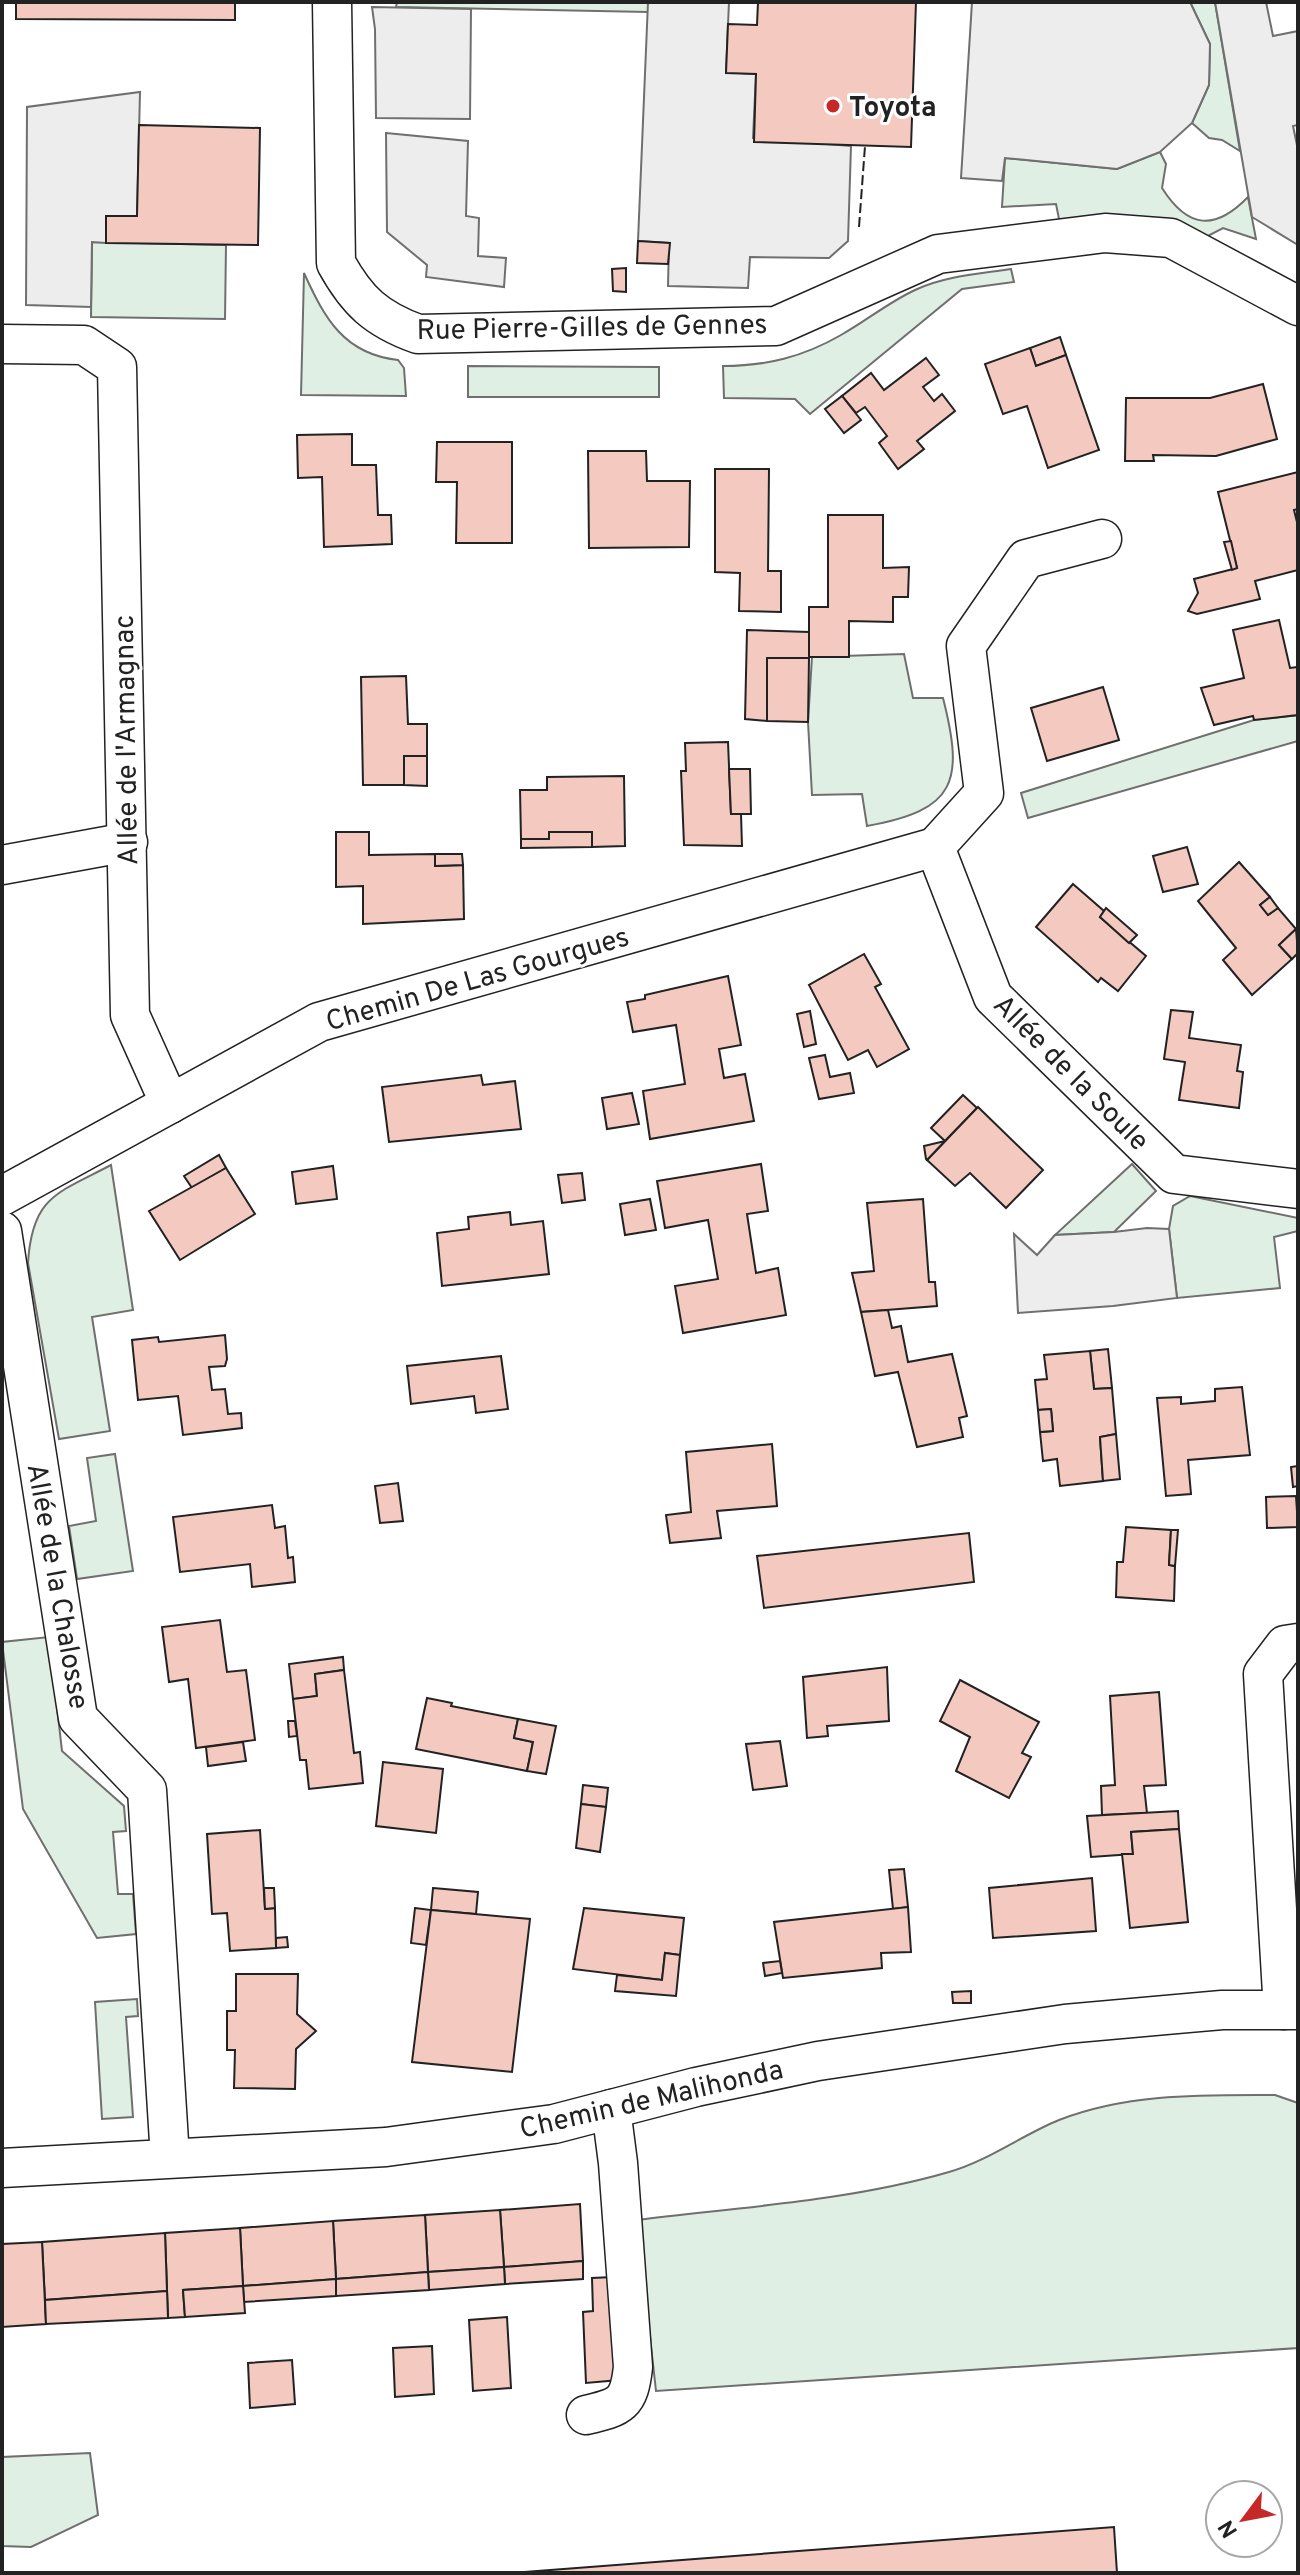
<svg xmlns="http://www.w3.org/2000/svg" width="1300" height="2575" font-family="Overpass,sans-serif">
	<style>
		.green { fill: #e0efe3; stroke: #6f6f6f; stroke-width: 2 }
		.parking { fill: #ededed; stroke: #6f6f6f; stroke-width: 2 }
		.building { fill: #f3c9c0; stroke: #222; stroke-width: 2 }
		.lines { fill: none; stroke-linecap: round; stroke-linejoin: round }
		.minor-casing { stroke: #222; stroke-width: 41 }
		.minor { stroke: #fff; stroke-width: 38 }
		.fence { stroke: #222; stroke-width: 2; stroke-dasharray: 10 4; stroke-linecap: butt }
		.poi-dot { fill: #c62828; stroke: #fff; stroke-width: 3 }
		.labels { text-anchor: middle; stroke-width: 6; stroke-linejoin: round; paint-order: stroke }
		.poi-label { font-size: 28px; font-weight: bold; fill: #222; stroke: #fff; text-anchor: start }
		.street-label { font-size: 28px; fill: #222; stroke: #fff }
	</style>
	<rect width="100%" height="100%" fill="#fff"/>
	<g class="green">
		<path d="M397,2H648V12L396,7Z"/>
		<path d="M1190,2H1215L1240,151L1222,140L1209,138L1192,123L1209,85L1210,44Z"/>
		<path d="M1160,152L1166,164L1162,188C1188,229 1215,231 1248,197L1256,239L1223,228L1206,237L1115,219H1059L1056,204L1002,207L1005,158L1117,169Z"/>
		<path d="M92,242L226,245L225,319L91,317Z"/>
		<path d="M1011,269L1014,282L962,289L810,414L795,399L724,398L723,366C766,366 803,357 841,335C866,321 889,302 915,290C945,276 979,274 1011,269Z"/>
		<path d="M304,273C325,319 344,354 398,360L404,368L406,396L301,395Z"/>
		<path d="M468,366L659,367V397H468Z"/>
		<path d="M904,654L913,698H943C964,781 957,810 867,826L862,794L812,795L808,722L812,657Z"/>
		<path d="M1298,715V741L1028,818L1021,793L1254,720Z"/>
		<path d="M1132,1164L1156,1191L1114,1232L1055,1235Z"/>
		<path d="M111,1165L133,1310L92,1317L110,1431L59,1439L28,1263C32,1196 58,1193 111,1165Z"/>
		<path d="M1190,1196L1298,1218V1231L1274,1237L1280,1288L1177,1298L1169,1229L1173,1206Z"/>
		<path d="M115,1454L133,1571L77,1579L69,1526L96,1521L87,1458Z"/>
		<path d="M49,1637L62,1751L124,1806L126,1831L113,1832L118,1894H133L136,1934L97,1938L23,1809L2,1642Z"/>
		<path d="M137,1999L138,2016L126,2017L133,2117L102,2119L95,2002Z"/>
		<path d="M1275,2095L1298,2103V2348L656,2391L637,2220C741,2207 849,2201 949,2172C988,2161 1022,2135 1059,2120C1128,2093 1203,2095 1275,2095Z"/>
		<path d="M90,2453L98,2515L31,2547L2,2546V2457Z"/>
	</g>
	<g class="parking">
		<path d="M648,2H729L726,72L756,74L753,138L851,146L848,241L829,258L750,257L748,288L668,286L669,243L638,241Z"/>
		<path d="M972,2H1190L1210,44L1209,85L1192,123L1160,152L1117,169L1005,158L1002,181L961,178Z"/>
		<path d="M1215,2H1266L1273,36L1298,31V125L1293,126L1298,150V245L1252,217Z"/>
		<path d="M372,7L471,9L470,119L376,118L375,29Z"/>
		<path d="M140,92L137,216H107L106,243L92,242L91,307L26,305L27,107Z"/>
		<path d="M386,133L468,141L466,216L479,218L478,256L506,258L504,287L426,277L427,265L387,232Z"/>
		<path d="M1147,1228L1169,1229L1177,1298L1113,1306L1018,1313L1014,1234L1037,1255L1055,1235L1114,1232Z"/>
	</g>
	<g class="building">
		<path d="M16,2H235V20L16,19Z"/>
		<path d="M758,2H916L911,147L754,142L756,74L726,73L728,24L757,25Z"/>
		<path d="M139,125L260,128L258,245L106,243V216H137Z"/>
		<path d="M638,241L670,243L668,264L637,263Z"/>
		<path d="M626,268V292L613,291L612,269Z"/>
		<path d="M1060,337L1066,355L1036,366L1030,348Z"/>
		<path d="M1030,348L1036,366L1066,355L1099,450L1048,468L1027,406L1003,414L985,364Z"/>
		<path d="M926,358L939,375L923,387L934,401L942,394L955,411L917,441L924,449L898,469L879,443L887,436L865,407L856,413L842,396L871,373L884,390Z"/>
		<path d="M1263,384L1277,439L1216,456L1153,455L1154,461H1125L1126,398H1210Z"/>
		<path d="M842,396L861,420L844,433L825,409Z"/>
		<path d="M352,434V465H376L378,515H391L392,544L324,547L322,477L298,478L297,435Z"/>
		<path d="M437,442H512V543H456L457,482H436Z"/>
		<path d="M588,451H646L647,481H690L689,547L589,548Z"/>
		<path d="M715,469H769L768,571H781V612L739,611L740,573L715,572Z"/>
		<path d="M1298,472V509L1294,510L1298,526V570L1255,581L1260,599L1197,614L1188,611L1198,593L1194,579L1237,568L1218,492Z"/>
		<path d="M828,515H883V568L909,567L908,597H893V622L849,621V657H809V607H828Z"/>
		<path d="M1231,541L1237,568L1232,570L1224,542Z"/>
		<path d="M1279,620L1290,668L1298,667V715L1254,720L1253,716L1214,725L1201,688L1244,678L1233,630Z"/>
		<path d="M747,630L809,632V658H767V721L745,719Z"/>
		<path d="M767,658H809L808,722L767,721Z"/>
		<path d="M406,676L408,724H427V756H404V785H363L361,677Z"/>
		<path d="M1103,687L1119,740L1047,761L1031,708Z"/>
		<path d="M728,742L731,814H741L742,846L684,845L681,771H686L685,743Z"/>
		<path d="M404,756H427V786L404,785Z"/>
		<path d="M729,769H750L751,814H731Z"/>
		<path d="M624,776L625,846L592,847V832H549V839H521L520,790H547V777Z"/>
		<path d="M336,832H369V855L435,854V866L463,865L464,919L363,924V886L336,887Z"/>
		<path d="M549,832H592V847L521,848V839H549Z"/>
		<path d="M1187,847L1198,884L1163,892L1153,856Z"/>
		<path d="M435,854H462L463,865L435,866Z"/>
		<path d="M1239,862L1270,897L1260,905L1268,915L1278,908L1296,929L1279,945L1292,959L1252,995L1223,960L1236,948L1198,901Z"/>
		<path d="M1073,884L1104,911L1100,917L1146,956L1118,991L1101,978L1098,982L1036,927Z"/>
		<path d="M1270,897L1278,908L1268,915L1260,905Z"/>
		<path d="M1106,908L1137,935L1129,943L1100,917Z"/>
		<path d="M1296,929L1298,953L1292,959L1279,945Z"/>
		<path d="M864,954L881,984L875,987L909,1049L877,1067L868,1050L848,1060L809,985Z"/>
		<path d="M728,976L741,1045L719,1049L724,1078L745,1074L754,1121L650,1139L643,1091L685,1084L676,1025L633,1032L627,1002L645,999V995Z"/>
		<path d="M1171,1010L1193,1012L1189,1038L1241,1045L1237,1071L1243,1072L1239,1108L1179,1100L1185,1062L1164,1059Z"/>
		<path d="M810,1011L816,1044L804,1047L797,1014Z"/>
		<path d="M825,1055L830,1077L850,1073L854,1093L819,1099L809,1058Z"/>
		<path d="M481,1075L483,1085L515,1081L521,1129L389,1142L382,1087Z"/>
		<path d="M632,1093L639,1124L607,1129L602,1098Z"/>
		<path d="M963,1095L977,1108L945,1141L931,1128Z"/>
		<path d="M978,1107L1043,1170L1006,1208L970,1173L955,1186L927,1160Z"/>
		<path d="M945,1141L927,1160L926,1159L924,1146Z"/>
		<path d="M219,1155L226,1168L192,1188L184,1176Z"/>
		<path d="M761,1164L768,1211L747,1214L756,1273L778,1268L786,1315L683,1333L675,1286L718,1279L708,1220L665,1228L657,1181Z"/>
		<path d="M333,1166L337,1199L296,1204L292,1172Z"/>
		<path d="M226,1168L255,1214L180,1260L149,1211Z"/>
		<path d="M582,1173L585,1200L562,1203L558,1175Z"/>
		<path d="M650,1199L656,1230L625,1235L620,1204Z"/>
		<path d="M923,1199L929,1282H935L937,1306L861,1312L852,1273L874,1271L867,1203Z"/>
		<path d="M510,1212L511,1225L543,1221L549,1274L442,1286L437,1233L469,1229L468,1217Z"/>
		<path d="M888,1310L892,1328L901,1326L908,1362L952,1354L967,1416L959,1418L963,1437L917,1447L898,1372L875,1376L861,1312Z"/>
		<path d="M225,1335L227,1359L225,1366L209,1367L212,1390L225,1389L228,1414L241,1413L242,1428L183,1435L178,1396L138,1400L132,1340L158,1337L159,1342Z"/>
		<path d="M1108,1349L1112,1388L1094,1389L1090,1351Z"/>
		<path d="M1090,1351L1094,1389L1112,1388L1116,1434L1100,1437L1103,1481L1060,1486L1057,1459L1043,1461L1040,1432L1053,1431L1051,1409L1038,1410L1035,1380L1047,1379L1044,1355Z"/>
		<path d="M501,1356L508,1409L476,1413L474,1396L411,1404L407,1366Z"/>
		<path d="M1242,1387L1250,1455L1188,1460L1191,1494L1166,1496L1157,1398L1181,1397V1404L1215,1401V1389Z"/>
		<path d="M1051,1409L1053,1431L1040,1432L1038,1410Z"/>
		<path d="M1116,1434L1120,1479L1103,1481L1100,1437Z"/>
		<path d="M772,1444L777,1506L717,1511L721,1538L670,1543L666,1515L691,1512L686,1452Z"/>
		<path d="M1298,1466V1486L1293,1487L1291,1467Z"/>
		<path d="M398,1483L403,1521L380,1523L375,1486Z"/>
		<path d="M1296,1496L1298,1527L1267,1528L1266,1497Z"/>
		<path d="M272,1505L275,1528L285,1526L288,1558L293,1557L295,1582L252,1587L250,1564L180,1572L173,1517Z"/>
		<path d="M1126,1527L1171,1530L1169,1565L1175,1566L1174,1601L1116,1597L1117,1562H1123Z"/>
		<path d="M1171,1530H1178L1175,1566L1169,1565Z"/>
		<path d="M969,1533L974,1582L764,1608L757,1556Z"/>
		<path d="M220,1620L227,1672L246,1670L255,1740L196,1748L188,1679L169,1682L162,1627Z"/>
		<path d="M343,1657L344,1670L315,1674L317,1696L293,1699L289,1664Z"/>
		<path d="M887,1667L889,1721L827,1726L828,1736L807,1738L803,1677Z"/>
		<path d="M344,1670L354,1753L360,1752L363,1783L309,1789L306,1760H300L293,1699L317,1696L315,1674Z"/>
		<path d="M960,1680L1039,1722L1022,1753L1031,1757L1009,1798L956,1771L970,1737L940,1721Z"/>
		<path d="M1159,1692L1166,1785L1144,1786L1147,1813L1102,1815L1101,1786L1115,1785L1110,1696Z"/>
		<path d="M427,1698L452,1703L451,1706L518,1719L514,1738L533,1742L527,1771L416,1749Z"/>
		<path d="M518,1719L556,1726L546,1774L527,1771L533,1742L514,1738Z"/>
		<path d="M288,1721H295L297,1736L289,1737Z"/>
		<path d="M780,1741L787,1786L753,1790L746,1744Z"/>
		<path d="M243,1742L246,1761L208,1766L206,1747Z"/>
		<path d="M383,1762L443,1769L436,1833L376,1826Z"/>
		<path d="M583,1785L608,1788L606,1807L581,1804Z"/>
		<path d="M581,1804L606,1807L600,1852L576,1848Z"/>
		<path d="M1178,1811L1179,1829L1131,1832L1133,1854L1091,1857L1087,1816Z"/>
		<path d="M1179,1829L1188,1922L1130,1928L1122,1854H1133L1131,1832Z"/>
		<path d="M260,1830L265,1909L275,1908L276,1948L230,1951L227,1913L212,1914L207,1834Z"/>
		<path d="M904,1869L908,1907L893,1909L889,1870Z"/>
		<path d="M1092,1878L1096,1931L993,1938L989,1888Z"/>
		<path d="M264,1888H274L275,1908L265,1909Z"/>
		<path d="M433,1888L478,1892L476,1914L431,1910Z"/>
		<path d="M908,1907L911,1952L881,1953L882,1968L783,1978L774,1922Z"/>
		<path d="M415,1908L431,1910L426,1945L411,1943Z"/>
		<path d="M584,1908L684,1918L680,1955L665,1953L662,1980L573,1969Z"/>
		<path d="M431,1910L530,1919L512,2072L412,2062Z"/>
		<path d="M287,1937L288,1947L276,1948V1938Z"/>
		<path d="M665,1953L680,1955L676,1996L615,1991L617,1975L662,1980Z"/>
		<path d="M780,1961L782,1973L765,1976L763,1963Z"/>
		<path d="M236,1974H298L297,2014L316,2031L296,2049L295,2089L234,2088L235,2050H227V2011H236Z"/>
		<path d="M971,1991V2003H953L952,1992Z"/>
		<path d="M580,2204L583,2261L504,2267L500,2210Z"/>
		<path d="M500,2210L504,2267L428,2272L425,2215Z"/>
		<path d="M425,2215L428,2272L336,2279L333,2221Z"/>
		<path d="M333,2221L336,2279L243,2286L240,2228Z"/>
		<path d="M240,2228L243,2286L183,2290L185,2317L168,2318L165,2233Z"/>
		<path d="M165,2233L167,2291L45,2300L42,2242Z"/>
		<path d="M42,2242L46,2324L2,2327V2244Z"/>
		<path d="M583,2261V2279L505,2284L504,2267Z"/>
		<path d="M504,2267L505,2284L429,2290L428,2272Z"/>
		<path d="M428,2272L429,2290L336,2296V2279Z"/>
		<path d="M613,2277L619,2380L586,2383L583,2312L593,2311L592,2278Z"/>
		<path d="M336,2279V2296L244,2302L243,2286Z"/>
		<path d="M243,2286L245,2313L185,2317L183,2290Z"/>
		<path d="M167,2291L168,2318L46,2324L45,2300Z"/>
		<path d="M507,2317L511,2388L473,2391L469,2320Z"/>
		<path d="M432,2346L434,2394L395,2397L393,2348Z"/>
		<path d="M292,2360L295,2404L250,2408L248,2363Z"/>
		<path d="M1114,2527L1117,2573H511Z"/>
	</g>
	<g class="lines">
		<defs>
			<g id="minor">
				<path d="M332,2L336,263C357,301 376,319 418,334L776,326L938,254L1105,233L1171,238L1298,306"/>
				<path d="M2,344L84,345L117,367L130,1015L170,1104"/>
				<path d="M935,847L993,997L1174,1174L1298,1189"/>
				<path d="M935,847L984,793L966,646L1026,559L1102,539"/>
				<path d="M2,865L128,842"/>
				<path d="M2,1196L319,1022L935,847"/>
				<path d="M2,1231L78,1718L147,1790L170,2158"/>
				<path d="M1283,2010L1263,1674L1285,1645L1298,1643"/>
				<path d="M2,2168L386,2147L554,2124L696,2087L818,2061L1065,2024L1222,2010H1298"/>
				<path d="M586,2415C621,2407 629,2404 633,2367L618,2163L611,2109"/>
			</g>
		</defs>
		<use href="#minor" class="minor-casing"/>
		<use href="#minor" class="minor"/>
		<path class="fence" d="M859,227L865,146"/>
	</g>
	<circle class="poi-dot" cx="833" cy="106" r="8"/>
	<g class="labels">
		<g class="poi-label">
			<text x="849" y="116">Toyota</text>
		</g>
		<g class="street-label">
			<text transform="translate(592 326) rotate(-1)" y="10">Rue Pierre-Gilles de Gennes</text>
			<text transform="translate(125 740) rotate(-91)" y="10">Allée de l'Armagnac</text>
			<text transform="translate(477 978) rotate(-16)" y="10">Chemin De Las Gourgues</text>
			<text transform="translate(1072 1072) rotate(45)" y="10">Allée de la Soule</text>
			<text transform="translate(59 1586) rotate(80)" y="10">Allée de la Chalosse</text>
			<text transform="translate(651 2098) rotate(-13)" y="10">Chemin de Malihonda</text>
		</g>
	</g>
	<rect width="1300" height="2575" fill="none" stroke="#222222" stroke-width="8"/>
	<g transform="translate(1244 2519) rotate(238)"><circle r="38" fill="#ffffff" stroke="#a7a7a7" stroke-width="2"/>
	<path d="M0-6L14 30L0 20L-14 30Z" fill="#c62828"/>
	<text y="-12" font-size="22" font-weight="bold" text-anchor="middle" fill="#222222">N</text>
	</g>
</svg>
